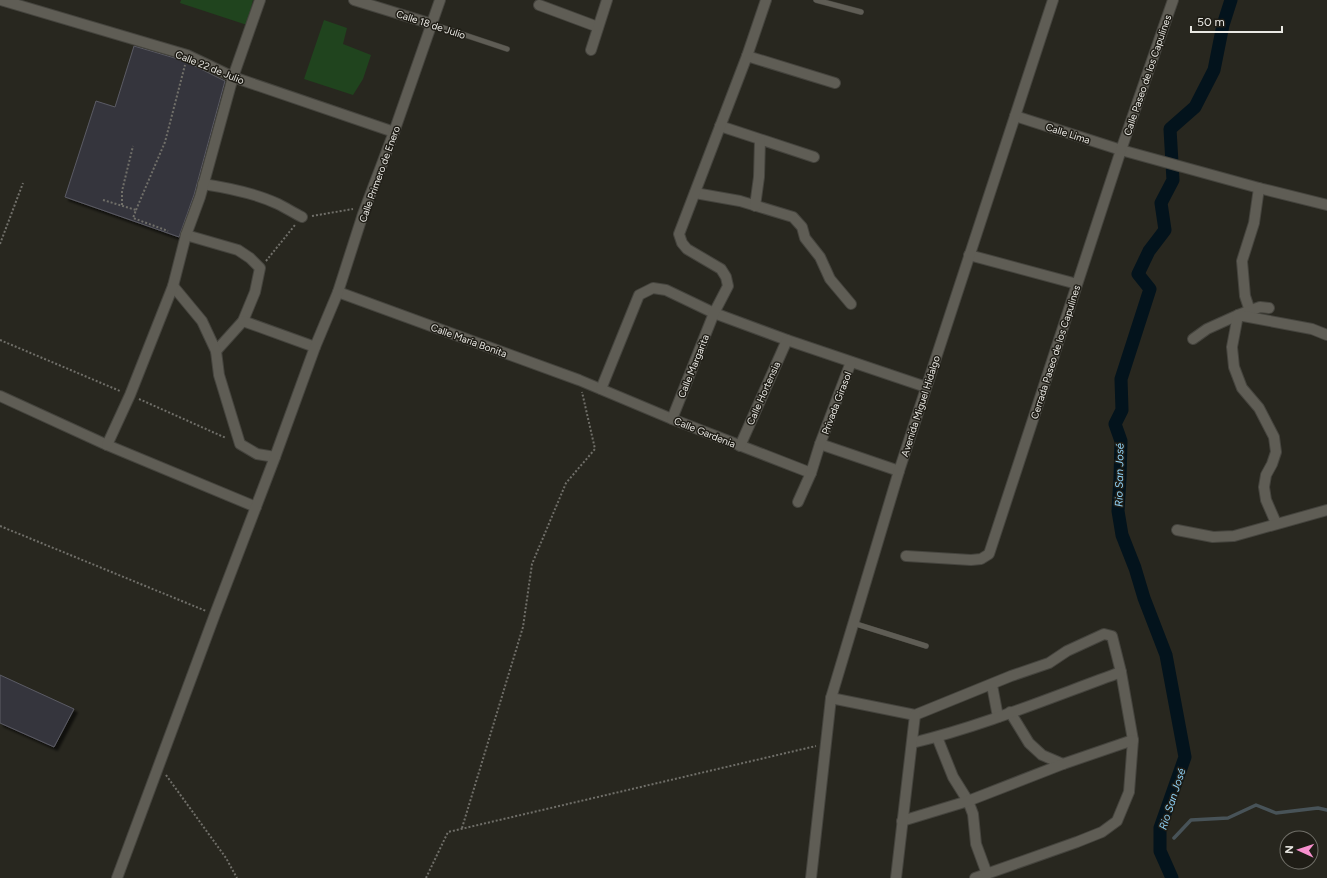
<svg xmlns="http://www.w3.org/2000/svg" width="1327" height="878" font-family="Figtree,sans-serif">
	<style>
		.green { fill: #20441e }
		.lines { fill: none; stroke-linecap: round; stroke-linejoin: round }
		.stream { stroke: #485358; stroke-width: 3.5 }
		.canal { stroke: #03131c; stroke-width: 13 }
		.building { fill: #36363e; stroke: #5b5b64; filter: url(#shadow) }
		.service-casing { stroke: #45443e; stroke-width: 6 }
		.minor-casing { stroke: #45443e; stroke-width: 12 }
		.path { stroke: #706f69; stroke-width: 2; stroke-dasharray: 2 2; stroke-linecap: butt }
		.service { stroke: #5f5d55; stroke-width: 5 }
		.minor { stroke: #5f5d55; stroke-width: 10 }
		.labels { text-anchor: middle; stroke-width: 3; stroke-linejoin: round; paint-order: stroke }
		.street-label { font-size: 10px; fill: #eae9e4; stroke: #1f1d16 }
		.water-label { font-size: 11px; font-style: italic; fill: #8fd2f7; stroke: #1f1d16 }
	</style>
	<defs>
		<filter id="shadow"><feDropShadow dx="3.5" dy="3.5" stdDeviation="1" flood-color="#0009"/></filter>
	</defs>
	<rect width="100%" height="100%" fill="#28271f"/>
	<g class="green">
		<path d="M181,0H253L247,25L180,3Z"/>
		<path d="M324,20L347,28L343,44L371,55L363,79L353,95L304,79Z"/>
	</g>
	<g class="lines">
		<path class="stream" d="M1174,838L1191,820L1228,818L1256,805L1276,813L1318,808L1327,810"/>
		<path class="canal" d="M1172,878L1160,851V828L1185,757L1166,655L1144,598L1135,568L1122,535L1118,511L1120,478L1121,441L1115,424L1122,410L1121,379L1150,289L1138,274L1149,251L1165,230L1161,203L1173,180L1170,129L1195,107L1214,70L1223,25L1231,0"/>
	</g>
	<g class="building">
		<path d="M134,46L185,61L225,81L194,195L179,237L65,197L96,101L115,107Z"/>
		<path d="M0,675L74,709L54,747L0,723Z"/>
	</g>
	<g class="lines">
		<defs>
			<g id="service">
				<path d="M816,0L861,12"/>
				<path d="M432,24L507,49"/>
				<path d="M853,623L926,646"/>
			</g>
			<g id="minor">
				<path d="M1,0L187,55L233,77L394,132"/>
				<path d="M354,0L432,24"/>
				<path d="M539,5L598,27"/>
				<path d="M591,50L607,0"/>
				<path d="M747,56L835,83"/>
				<path d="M1015,116L1121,150L1259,188L1327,205"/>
				<path d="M720,126L814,157"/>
				<path d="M203,184C229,188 255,193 278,204C286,208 294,213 302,217"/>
				<path d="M695,193L740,201L793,217L802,227L805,238L820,257L830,279L851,304"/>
				<path d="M755,206L759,177L760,140"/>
				<path d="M186,235L238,250L250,258L260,268L255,292L243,321L216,351"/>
				<path d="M969,255L1077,284"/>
				<path d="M173,286L202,321L216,351L219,375L240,444L257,454L275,457"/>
				<path d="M338,292L579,380L672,419L811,473"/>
				<path d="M1250,311L1245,296L1242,261L1254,223L1259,188"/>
				<path d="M243,321L315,347"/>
				<path d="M1193,339L1207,329L1238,315L1260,307L1269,308"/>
				<path d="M601,389L639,295L653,288L666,290L714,313L787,340L926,387"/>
				<path d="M0,396L107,445L256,507"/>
				<path d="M672,419L714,313L728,286L726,277L721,269L687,249L682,243L679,234L747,56L766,0"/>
				<path d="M820,444L899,471"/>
				<path d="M107,445L130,395L173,286L186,235L200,197L233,77L260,0"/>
				<path d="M740,446L787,340"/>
				<path d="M798,502L811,473L820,444L851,362"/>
				<path d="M1276,523L1266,500L1264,487L1266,475L1272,464L1276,452L1274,437L1259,408L1242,388L1234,367L1232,347L1238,315L1312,329L1327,335"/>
				<path d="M1177,530L1213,537L1234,536L1327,510"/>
				<path d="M906,556L971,560L981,559L989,554L1121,150L1173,0"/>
				<path d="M992,685L998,717"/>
				<path d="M831,698L915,715L1011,676L1049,663L1067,651L1104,634L1112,636L1121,672L1133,740L1129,792L1117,821L1102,832L1077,842L975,878"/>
				<path d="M1010,712L1029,743L1042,755L1063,764"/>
				<path d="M937,737L953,777L968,801L973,814L976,844L987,874"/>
				<path d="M912,743C983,726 1052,697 1121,672"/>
				<path d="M902,821L968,801L1063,764L1133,740"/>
				<path d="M117,878L215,614L275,457L315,347L338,292L363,214L394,132L440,0"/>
				<path d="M811,878L831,698L899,471L1053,0"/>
				<path d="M896,878L915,715"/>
			</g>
		</defs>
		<use href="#service" class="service-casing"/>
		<use href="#minor" class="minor-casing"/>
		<g class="path">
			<path d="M103,200L136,210L133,218L168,231"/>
			<path d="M122,205V191L133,146"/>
			<path d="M136,210L165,142L185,65"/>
			<path d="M312,216L353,209"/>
			<path d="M0,244L23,183"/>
			<path d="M266,261L295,225"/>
			<path d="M0,340L120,391"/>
			<path d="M139,399L226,438"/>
			<path d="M0,526L206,611"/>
			<path d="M166,775L226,858L237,878"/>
			<path d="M462,828L523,627L532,564L566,483L595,449L582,392"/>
			<path d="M426,878L448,832L816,746"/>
		</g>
		<use href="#service" class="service"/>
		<use href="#minor" class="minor"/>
	</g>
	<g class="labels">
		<g class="street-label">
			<text transform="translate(431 24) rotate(18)" y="4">Calle 18 de Julio</text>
			<text transform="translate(210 67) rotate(22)" y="4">Calle 22 de Julio</text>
			<text transform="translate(1147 75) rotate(-71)" y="4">Calle Paseo de los Capulines</text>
			<text transform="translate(1068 133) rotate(18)" y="4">Calle Lima</text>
			<text transform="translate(379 174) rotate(-70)" y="4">Calle Primero de Enero</text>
			<text transform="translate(469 340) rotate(20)" y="4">Calle María Bonita</text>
			<text transform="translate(1055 352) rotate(-72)" y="4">Cerrada Paseo de los Capulines</text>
			<text transform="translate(693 366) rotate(-68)" y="4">Calle Margarita</text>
			<text transform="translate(763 393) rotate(-66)" y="4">Calle Hortensia</text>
			<text transform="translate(836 403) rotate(-69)" y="4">Privada Girasol</text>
			<text transform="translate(920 406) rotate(-72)" y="4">Avenida Miguel Hidalgo</text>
			<text transform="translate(705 432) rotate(22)" y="4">Calle Gardenia</text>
		</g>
		<g class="water-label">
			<text transform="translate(1119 475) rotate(-89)" y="4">Rio San José</text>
			<text transform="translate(1172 799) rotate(-72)" y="4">Rio San José</text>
		</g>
	</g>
	<g transform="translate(1299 850) rotate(273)"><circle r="19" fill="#1f1d16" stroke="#706f68"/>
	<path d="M0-3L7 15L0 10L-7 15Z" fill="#f790ce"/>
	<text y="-6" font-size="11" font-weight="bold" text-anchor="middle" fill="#eae9e4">N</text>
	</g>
	<path d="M1191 26v6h91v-6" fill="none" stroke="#eae9e4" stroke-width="2"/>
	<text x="1197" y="26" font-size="12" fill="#eae9e4" stroke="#1f1d16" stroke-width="3" paint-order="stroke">50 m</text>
</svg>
